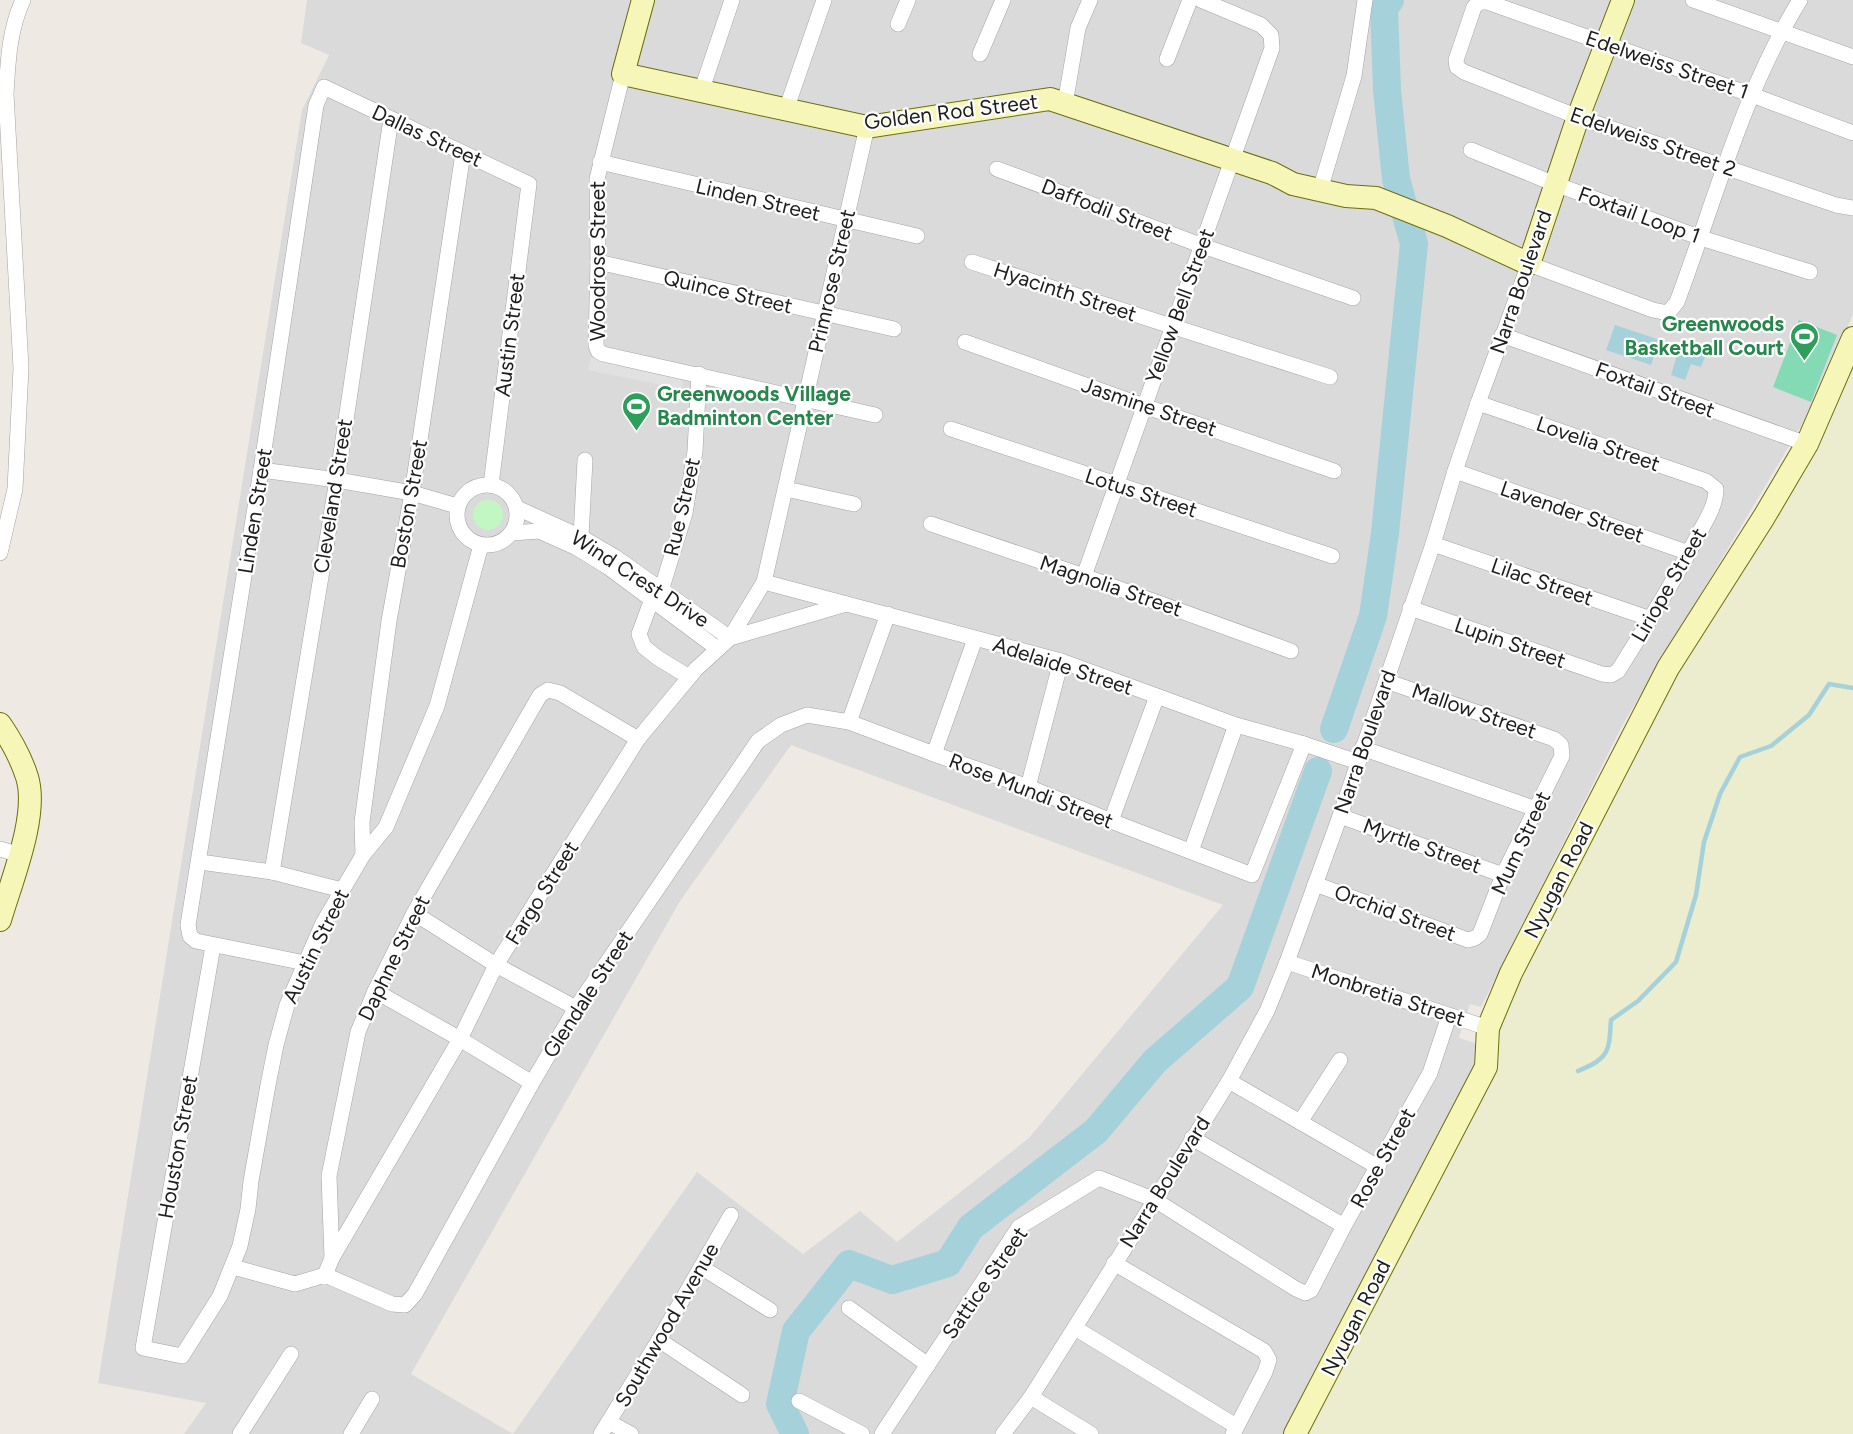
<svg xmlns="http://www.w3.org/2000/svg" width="1853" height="1434" font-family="Figtree,sans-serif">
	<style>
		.residential { fill: #dbdada }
		.farmland { fill: #ececcf }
		.park { fill: #c2f7c3 }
		.pitch { fill: #84dab4 }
		.parking { fill: #e1e1e1 }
		.water { fill: #a5d1da }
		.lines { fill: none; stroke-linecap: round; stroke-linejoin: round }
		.stream { stroke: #a5d1da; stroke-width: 4.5 }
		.river { stroke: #a5d1da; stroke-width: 28 }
		.street-casing { stroke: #a4a4a4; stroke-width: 16 }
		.secondary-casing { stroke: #6a6f09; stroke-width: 24 }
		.street { stroke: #fff; stroke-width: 15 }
		.secondary { stroke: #f7f6b9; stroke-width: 22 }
		.labels { text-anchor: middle; stroke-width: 4.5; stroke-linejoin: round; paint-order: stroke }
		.street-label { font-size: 21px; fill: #1d1d1d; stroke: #fff }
		.leisure-label { font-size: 21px; font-weight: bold; fill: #27864d; stroke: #fff; text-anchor: end }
	</style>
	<rect width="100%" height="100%" fill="#eeeae3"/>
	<path class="residential" d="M307,0H1853V314L1816,401L1623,724L1481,1007L1470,1004L1459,1038L1478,1044V1060L1284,1434H513L697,1172L803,1254L860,1211L897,1242L1029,1138L1223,905L791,745L680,901L411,1374L513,1434H184L206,1403L98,1383L302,110L329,55L301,43Z"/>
	<path class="farmland" d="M1853,352V1434H1305L1490,1087L1497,1068L1496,1027L1634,733Z"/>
	<circle class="park" cx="488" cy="515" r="15"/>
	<path class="pitch" d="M1799,320L1837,335L1811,402L1773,387Z"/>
	<path class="parking" d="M591,357L684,377L681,389L588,370Z"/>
	<g class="water">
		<path d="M1615,325L1660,340L1651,365L1606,350Z"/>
		<path d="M1680,346L1706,354L1701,367L1691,364L1685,380L1671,375Z"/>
	</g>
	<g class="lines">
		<path class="stream" d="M1578,1071C1609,1058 1609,1053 1611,1020L1638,1001L1676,962L1696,895L1704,842L1720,794L1740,757L1771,746L1809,715L1829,684L1853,688"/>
		<g class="river">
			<path d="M1334,729L1373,616L1385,533L1414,244L1396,179L1387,90L1384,8L1390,0"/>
			<path d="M795,1434L780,1404L796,1331L849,1264L892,1280L948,1263L971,1227L1096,1131L1155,1061L1240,987L1318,771"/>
		</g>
		<defs>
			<g id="street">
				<path d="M1693,0L1853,57"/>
				<path d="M898,24L908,0"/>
				<path d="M980,54L1003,0"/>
				<path d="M1167,59L1190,0"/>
				<path d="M623,74L597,179L598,262L596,345L598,351L603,354L875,415"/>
				<path d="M701,92L732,0"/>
				<path d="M1065,104L1078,28L1090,0"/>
				<path d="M786,110L824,0"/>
				<path d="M1853,133L1752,95L1487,2H1480L1474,7L1456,60L1457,67L1464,72L1578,117L1836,205L1853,208"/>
				<path d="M1471,150L1555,184L1701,238L1810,272"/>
				<path d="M600,162L917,236"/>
				<path d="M997,169L1203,246L1353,298"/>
				<path d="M1323,180L1354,76L1365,0"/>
				<path d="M598,262L894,329"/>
				<path d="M972,262L1330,377"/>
				<path d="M1502,335L1807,444"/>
				<path d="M965,342L1144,406L1334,471"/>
				<path d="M951,429L1332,556"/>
				<path d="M261,470L337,480L412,493L457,506"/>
				<path d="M1455,471L1689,553"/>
				<circle cx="487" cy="515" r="30"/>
				<path d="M786,489L854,504"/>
				<path d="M517,508L581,537L615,557L730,638"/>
				<path d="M931,524L1084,576L1291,651"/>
				<path d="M512,533L539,531L577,548L608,567L718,649"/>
				<path d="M581,537L585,460"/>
				<path d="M1433,544L1651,619"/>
				<path d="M0,553L15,489L21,368L6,94C8,62 9,30 23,0"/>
				<path d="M1084,576L1272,48L1271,35L1261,25L1201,0"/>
				<path d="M764,582L1061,661L1236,725L1304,744L1358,762"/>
				<path d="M1410,608L1602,674L1611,675L1618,671C1645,628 1672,585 1696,539C1704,523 1716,507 1716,489L1706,481L1478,403"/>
				<path d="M730,638L764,582L867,127"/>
				<path d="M689,677L658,658L644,647L639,634L649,607L661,591L685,513L695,451L699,374"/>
				<path d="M849,722L888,614"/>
				<path d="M1362,748L1536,809"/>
				<path d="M934,754L975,639"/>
				<path d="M1028,787L1061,661"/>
				<path d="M1340,816L1503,875"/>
				<path d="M1111,821L1157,696"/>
				<path d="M0,849L20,855"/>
				<path d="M1191,851L1236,725"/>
				<path d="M363,855L362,822L389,621L412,493L463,153"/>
				<path d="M200,862L272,872L342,890"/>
				<path d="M272,872L337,480L391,119"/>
				<path d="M1315,884L1468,940L1475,938L1480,934L1503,875L1562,756L1561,745L1554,739L1386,681"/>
				<path d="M414,913L496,965L576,1008"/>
				<path d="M213,946L143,1348L182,1356L220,1296L240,1246L248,1209L251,1181L268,1085L276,1045L287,1005L323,923L363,855L386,827L437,706L481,545"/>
				<path d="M1287,962L1488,1028"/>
				<path d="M305,963L196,941L190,936L188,925L261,470L316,105L324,87L529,184L491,485"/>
				<path d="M375,991L460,1039L532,1083"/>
				<path d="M1229,1081L1378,1167"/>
				<path d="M1300,1122L1340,1060"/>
				<path d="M1192,1138L1344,1226"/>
				<path d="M332,1258L329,1176L358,1032L375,991L414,913L540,695L548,690L560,693L638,739"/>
				<path d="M1114,1263L1264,1351L1269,1360L1265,1372L1233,1434"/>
				<path d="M233,1267L295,1284L325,1275L392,1304L405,1305L415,1294L532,1083L576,1008L758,741L781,725L807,715L849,722L934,754L1028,787L1111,821L1252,875L1304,744"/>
				<path d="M701,1267L770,1310"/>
				<path d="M325,1275L332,1258L460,1039L496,965L638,739L696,669L730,638L846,604"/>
				<path d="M849,1308L928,1365"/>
				<path d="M1075,1328L1236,1426"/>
				<path d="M659,1340L742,1395"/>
				<path d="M1031,1397L1091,1434"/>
				<path d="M799,1401L862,1434"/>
				<path d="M609,1422L631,1434"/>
				<path d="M240,1434L291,1354"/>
				<path d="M351,1434L372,1399"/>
				<path d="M601,1434L659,1340L731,1215"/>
				<path d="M882,1434L1019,1227L1099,1178L1155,1200L1296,1289L1305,1293L1311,1290L1344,1226L1430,1073L1449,1016"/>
				<path d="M1003,1434L1031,1397L1155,1200L1229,1081L1267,1011L1287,962L1340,816L1433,544L1455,471L1478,403L1529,264L1653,310L1668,313L1677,302C1715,201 1743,92 1800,0"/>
			</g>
			<g id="secondary">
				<path d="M643,0L623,74L867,127L1050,99L1272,173L1293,184L1346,196L1376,198L1447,226L1529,264L1578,117L1623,0"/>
				<path d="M0,724C11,740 21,758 27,777C39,815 11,882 0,920"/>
				<path d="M1295,1434L1486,1067L1488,1028L1511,973L1668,668L1764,517L1807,444L1853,338"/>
			</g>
		</defs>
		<use href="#street" class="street-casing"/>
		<use href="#secondary" class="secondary-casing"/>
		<use href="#street" class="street"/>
		<use href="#secondary" class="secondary"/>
	</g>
	<defs>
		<symbol id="stadium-pin" viewBox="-11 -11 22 30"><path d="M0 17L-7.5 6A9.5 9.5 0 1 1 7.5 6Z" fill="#2e9e5b" stroke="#fff"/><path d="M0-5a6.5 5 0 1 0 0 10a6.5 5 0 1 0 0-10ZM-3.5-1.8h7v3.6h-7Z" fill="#fff"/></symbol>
	</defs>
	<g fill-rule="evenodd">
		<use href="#stadium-pin" x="1788" y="320" width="33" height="45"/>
		<use href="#stadium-pin" x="620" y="390" width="33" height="45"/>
	</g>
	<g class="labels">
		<g class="street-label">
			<text transform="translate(1667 65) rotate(19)" y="7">Edelweiss Street 1</text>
			<text transform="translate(951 112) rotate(-7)" y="7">Golden Rod Street</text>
			<text transform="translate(427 136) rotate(25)" y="7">Dallas Street</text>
			<text transform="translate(1653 142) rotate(19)" y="7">Edelweiss Street 2</text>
			<text transform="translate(758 200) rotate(13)" y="7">Linden Street</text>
			<text transform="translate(1107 210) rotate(21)" y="7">Daffodil Street</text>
			<text transform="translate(1639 215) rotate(20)" y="7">Foxtail Loop 1</text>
			<text transform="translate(598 261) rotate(-90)" y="7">Woodrose Street</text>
			<text transform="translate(832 281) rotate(-77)" y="7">Primrose Street</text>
			<text transform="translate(1521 282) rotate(-71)" y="7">Narra Boulevard</text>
			<text transform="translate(728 292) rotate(13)" y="7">Quince Street</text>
			<text transform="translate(1065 292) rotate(18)" y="7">Hyacinth Street</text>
			<text transform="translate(1180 306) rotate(-70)" y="7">Yellow Bell Street</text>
			<text transform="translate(510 335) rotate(-83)" y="7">Austin Street</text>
			<text transform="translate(1655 390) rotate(20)" y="7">Foxtail Street</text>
			<text transform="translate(1149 407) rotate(19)" y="7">Jasmine Street</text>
			<text transform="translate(1598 444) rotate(19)" y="7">Lovelia Street</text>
			<text transform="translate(1141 493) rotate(18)" y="7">Lotus Street</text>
			<text transform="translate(333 496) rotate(-81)" y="7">Cleveland Street</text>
			<text transform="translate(409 504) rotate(-80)" y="7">Boston Street</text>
			<text transform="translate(682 507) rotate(-77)" y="7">Rue Street</text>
			<text transform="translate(255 511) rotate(-81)" y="7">Linden Street</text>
			<text transform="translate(1572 512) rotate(19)" y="7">Lavender Street</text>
			<text transform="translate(640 579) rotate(33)" y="7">Wind Crest Drive</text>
			<text transform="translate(1542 582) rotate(19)" y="7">Lilac Street</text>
			<text transform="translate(1669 585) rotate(-60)" y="7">Liriope Street</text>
			<text transform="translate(1111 586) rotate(19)" y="7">Magnolia Street</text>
			<text transform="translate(1510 643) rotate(19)" y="7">Lupin Street</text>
			<text transform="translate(1063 666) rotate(18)" y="7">Adelaide Street</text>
			<text transform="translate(1474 711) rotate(19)" y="7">Mallow Street</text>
			<text transform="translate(1365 742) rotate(-71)" y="7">Narra Boulevard</text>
			<text transform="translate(1031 791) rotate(21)" y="7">Rose Mundi Street</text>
			<text transform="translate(1521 843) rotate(-65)" y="7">Mum Street</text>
			<text transform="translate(1422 846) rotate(20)" y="7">Myrtle Street</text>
			<text transform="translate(1559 880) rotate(-63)" y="7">Nyugan Road</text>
			<text transform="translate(542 893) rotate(-58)" y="7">Fargo Street</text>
			<text transform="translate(1395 913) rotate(20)" y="7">Orchid Street</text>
			<text transform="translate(316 946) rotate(-64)" y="7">Austin Street</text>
			<text transform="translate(394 958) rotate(-64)" y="7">Daphne Street</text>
			<text transform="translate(588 994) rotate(-57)" y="7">Glendale Street</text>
			<text transform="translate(1388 995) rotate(18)" y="7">Monbretia Street</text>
			<text transform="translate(178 1147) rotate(-80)" y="7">Houston Street</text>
			<text transform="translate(1383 1158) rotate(-61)" y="7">Rose Street</text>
			<text transform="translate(1165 1182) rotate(-58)" y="7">Narra Boulevard</text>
			<text transform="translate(985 1283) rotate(-55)" y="7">Sattice Street</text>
			<text transform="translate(1356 1318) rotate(-63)" y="7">Nyugan Road</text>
			<text transform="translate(667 1325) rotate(-60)" y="7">Southwood Avenue</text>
		</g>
		<g class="leisure-label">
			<text x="1784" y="331">Greenwoods<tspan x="1784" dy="24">Basketball Court</tspan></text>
			<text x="657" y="401" text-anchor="start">Greenwoods Village<tspan x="657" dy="24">Badminton Center</tspan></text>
		</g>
	</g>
</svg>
